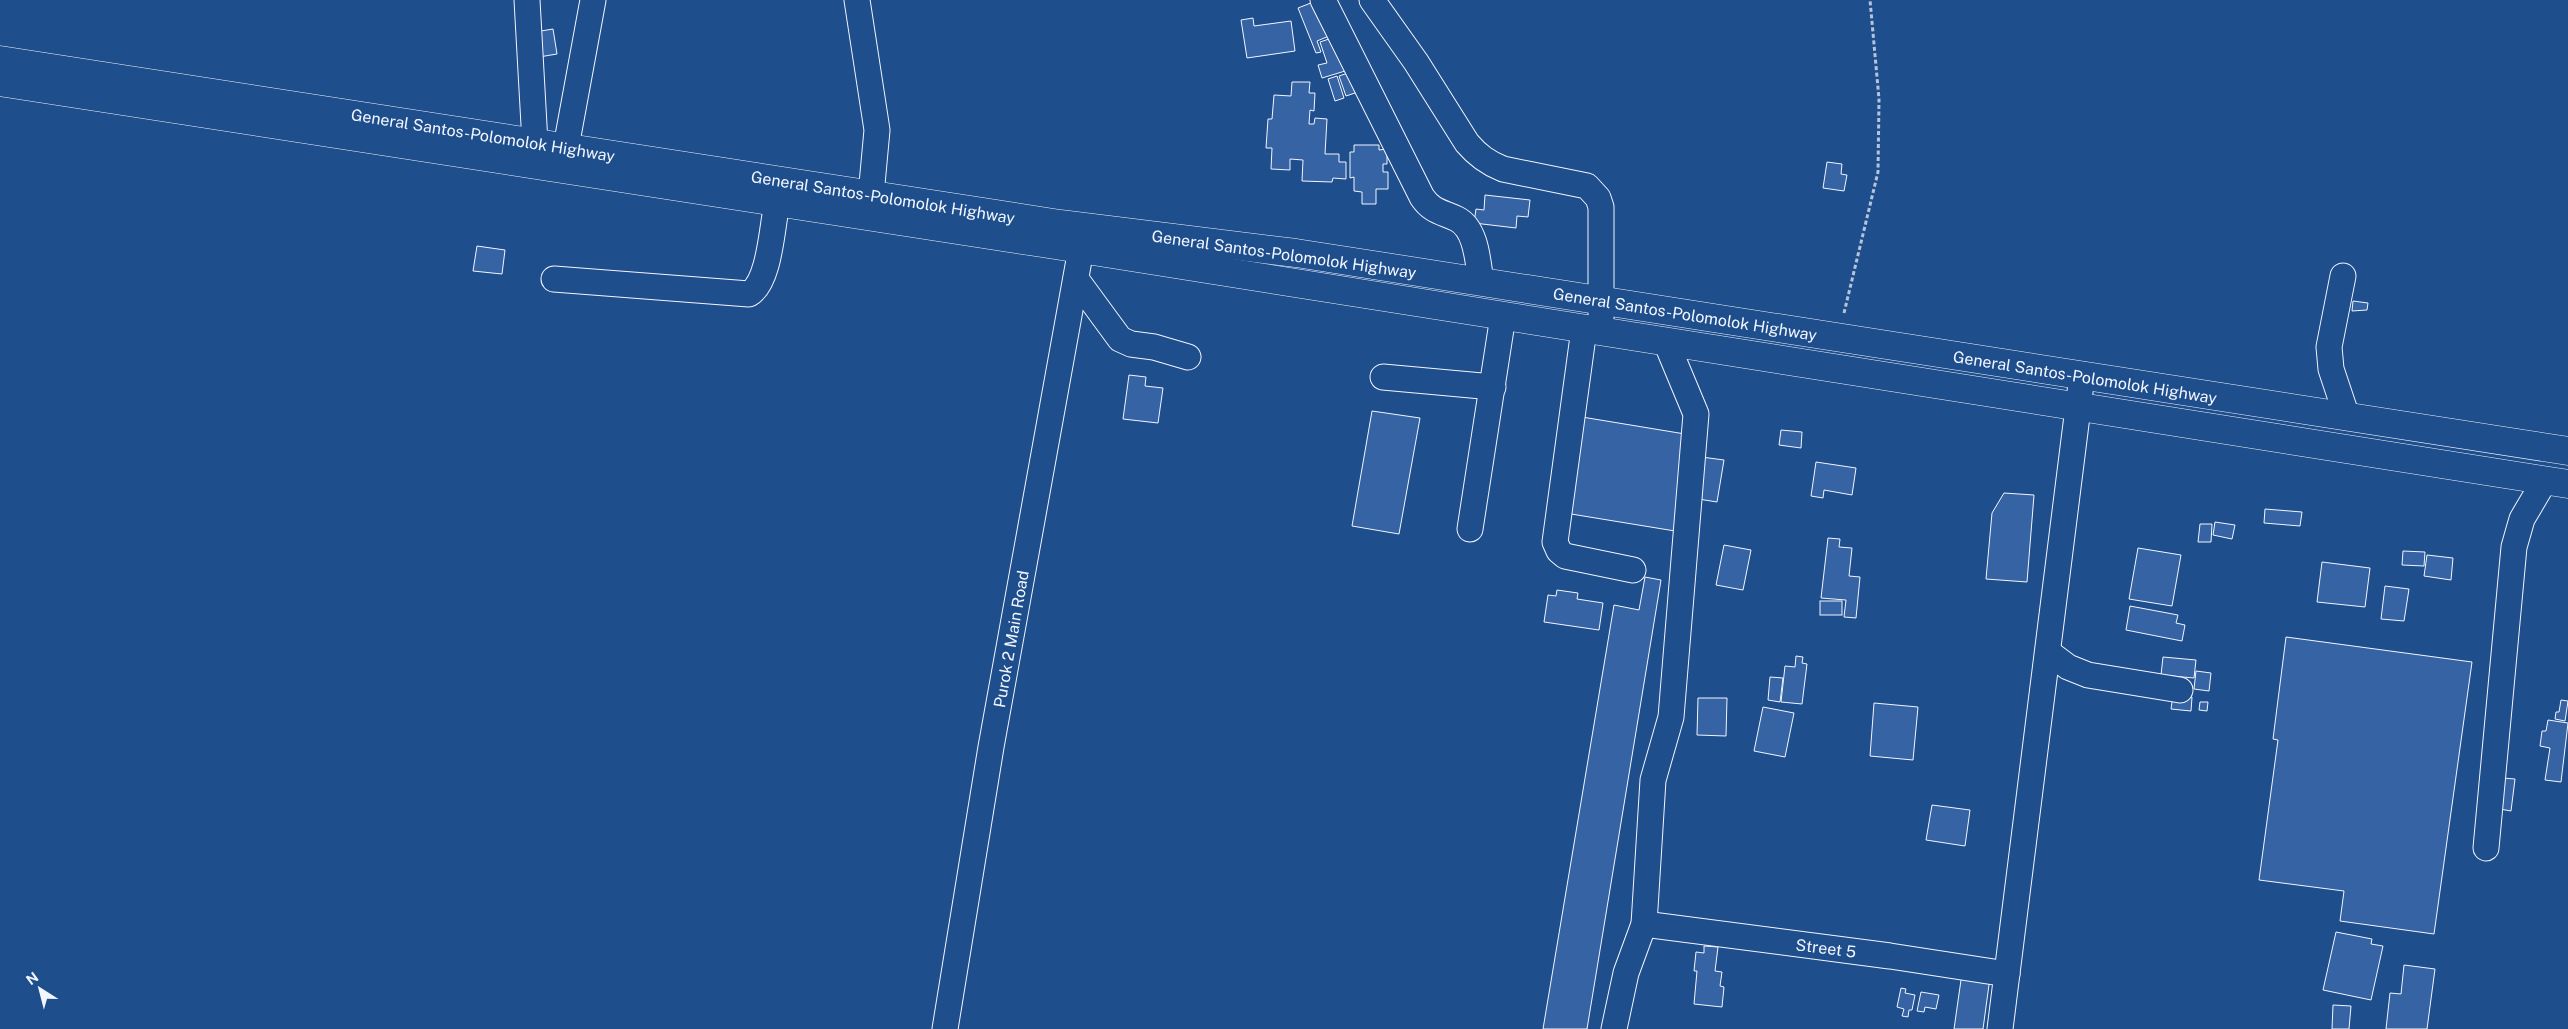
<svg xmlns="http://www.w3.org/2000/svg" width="2568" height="1029" font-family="'Public Sans',sans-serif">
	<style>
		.building { fill: #3563a3; stroke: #f2f6ff }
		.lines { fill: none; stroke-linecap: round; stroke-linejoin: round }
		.minor-casing { stroke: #f2f6ff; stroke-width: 27 }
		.highway-casing { stroke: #f2f6ff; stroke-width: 29 }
		.path { stroke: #b3c4dc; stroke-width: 3; stroke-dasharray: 4 2.5; stroke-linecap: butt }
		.minor { stroke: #1f4e8c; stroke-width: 25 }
		.highway { stroke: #1f4e8c; stroke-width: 28 }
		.labels { text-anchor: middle; stroke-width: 4; stroke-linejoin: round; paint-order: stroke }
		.street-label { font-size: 16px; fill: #f2f6ff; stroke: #1f4e8c }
	</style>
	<rect width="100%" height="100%" fill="#1f4e8c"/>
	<g class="building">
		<path d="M1316,1L1329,36L1317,41L1321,52L1316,53L1298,8Z"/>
		<path d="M1253,18L1254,26L1291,21L1295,51L1247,58L1241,20Z"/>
		<path d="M553,29L557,54L539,57L535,32Z"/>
		<path d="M1335,37L1345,71L1322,78L1318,65L1327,63L1320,42Z"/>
		<path d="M1348,73L1351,84L1361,81L1364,90L1346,96L1339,76Z"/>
		<path d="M1337,76L1344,98L1335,101L1328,79Z"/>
		<path d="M1292,82H1310L1309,93H1315L1314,111L1310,110L1309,124H1314L1315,118L1327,119L1325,154H1339V162H1346V179L1333,178L1332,182L1302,181L1303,160L1290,159V170L1271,169L1272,148H1266L1268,119H1272L1274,95L1291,96Z"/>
		<path d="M1354,145H1379V150L1387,149V164H1383V172H1388V189H1376V204H1362V192L1354,191V177L1350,178V152H1354Z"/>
		<path d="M1827,162L1842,164L1841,174L1847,175L1844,191L1823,188Z"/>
		<path d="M1485,195L1530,200L1528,217L1517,216L1516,228L1474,223L1476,209L1484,210Z"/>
		<path d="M477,246L505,250L502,274L473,271Z"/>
		<path d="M2353,301L2368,303L2367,310L2352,311Z"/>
		<path d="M1129,375L1146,377L1145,386L1163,388L1158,423L1123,419Z"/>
		<path d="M1372,411L1420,418L1399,534L1352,526Z"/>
		<path d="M1576,416L1691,435L1675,531L1559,512Z"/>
		<path d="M1781,430L1802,432L1801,448L1779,445Z"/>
		<path d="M1694,456L1724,460L1717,502L1686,497Z"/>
		<path d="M1816,462L1856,468L1852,495L1824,490L1823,498L1811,496Z"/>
		<path d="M2004,493L2034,495L2027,582L1986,579L1992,513Z"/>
		<path d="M2265,509L2302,512L2300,526L2264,523Z"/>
		<path d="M2215,522L2235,525L2232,539L2213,535Z"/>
		<path d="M2200,524H2212L2211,542H2198Z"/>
		<path d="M1828,538L1840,539L1839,547L1852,548L1849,576L1860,577L1856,618L1844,617L1846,600L1821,598Z"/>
		<path d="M1724,545L1751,550L1743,590L1716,585Z"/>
		<path d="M2138,548L2181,555L2172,606L2129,599Z"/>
		<path d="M2403,551L2425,552L2424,566L2402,565Z"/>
		<path d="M2427,555L2453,558L2451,580L2424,576Z"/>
		<path d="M2322,562L2370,568L2365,607L2317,602Z"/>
		<path d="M1645,577L1661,580L1587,1029H1543L1614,605L1639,610Z"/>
		<path d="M2385,586L2409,589L2404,621L2381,619Z"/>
		<path d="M1557,590L1578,593L1577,599L1603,603L1599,630L1544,622L1548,595L1556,596Z"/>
		<rect x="1820" y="601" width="22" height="14"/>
		<path d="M2130,606L2178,615L2176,623L2185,625L2182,641L2126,630Z"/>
		<path d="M2286,637L2472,662L2434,934L2340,921L2344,891L2259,880L2278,740L2273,739Z"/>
		<path d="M1796,656L1803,657L1802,663L1807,664L1802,704L1781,702L1785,666L1795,667Z"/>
		<path d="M2163,657L2196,660L2194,678L2161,675Z"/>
		<path d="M2196,671L2211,673L2209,691L2194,689Z"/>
		<path d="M1770,677L1783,678L1780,702L1768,700Z"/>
		<path d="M2173,695L2192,697L2191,711L2171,709Z"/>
		<path d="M1698,698H1727L1726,736L1697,735Z"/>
		<path d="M2561,700L2568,701L2565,721L2555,719L2556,712H2559Z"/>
		<path d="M2200,702H2208L2207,711L2199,710Z"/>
		<path d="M1874,703L1918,707L1913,760L1870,756Z"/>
		<path d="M1763,707L1794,713L1785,757L1754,751Z"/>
		<path d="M2548,720L2568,723L2561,782L2545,780L2550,748L2540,746L2542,731H2546Z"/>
		<path d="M2503,778L2515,779L2511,811L2500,809Z"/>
		<path d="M1932,805L1970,810L1965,846L1926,840Z"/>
		<path d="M2336,932L2372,939L2371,944L2383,946L2371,1000L2323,990Z"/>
		<path d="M1704,946L1718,947L1715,971L1722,972L1720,986L1724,987L1722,1007L1694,1004L1697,971H1694L1696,952L1704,953Z"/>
		<path d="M2404,965L2435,969L2427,1029H2386L2390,993L2401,994Z"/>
		<path d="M1963,966L1991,970L1983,1029H1954Z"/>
		<path d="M1901,988L1906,989L1905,993L1915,995L1912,1010H1909L1908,1017L1902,1016L1904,1009L1897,1007Z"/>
		<path d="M1921,992L1939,995L1936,1009L1925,1007L1924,1012L1917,1011Z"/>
		<path d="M2333,1005L2351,1006L2349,1029H2332Z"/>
	</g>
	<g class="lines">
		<defs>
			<g id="minor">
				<path d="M527,0L535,143"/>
				<path d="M857,0L877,130L871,195"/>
				<path d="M1323,0L1422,197C1432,212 1443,212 1457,219C1477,229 1478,264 1481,282"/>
				<path d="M1372,0L1416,62L1467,143C1478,156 1488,163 1503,169L1587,186L1598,198L1601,207V331"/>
				<path d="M566,147L593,0"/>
				<path d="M2343,276L2329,347L2331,369L2347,417"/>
				<path d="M554,279L749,294C770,282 772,226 777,203"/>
				<path d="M1076,279L1120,339L1131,344L1154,347L1188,357"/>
				<path d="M1584,329L1555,542L1559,551L1565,556L1633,570"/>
				<path d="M1383,377L1493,387"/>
				<path d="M1470,529L1503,316"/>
				<path d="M2048,652L2068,667L2088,675L2180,690"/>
				<path d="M2486,848L2514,547L2522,519L2545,480"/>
				<path d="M1644,924L1890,956L2007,974"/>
				<path d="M945,1029L991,747L1081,249"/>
				<path d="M1614,1029L1626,973L1644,924L1653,780L1671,717L1696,414L1666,342"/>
				<path d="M2000,1029L2082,376"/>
			</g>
			<g id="highway">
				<path d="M0,60L1060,224L1296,253L2568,451"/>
				<path d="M0,82L1055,245L2568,484"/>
			</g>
		</defs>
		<use href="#minor" class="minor-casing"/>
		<use href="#highway" class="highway-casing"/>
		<path class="path" d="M1844,313L1878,172L1879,99L1870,0"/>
		<use href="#minor" class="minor"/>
		<use href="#highway" class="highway"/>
	</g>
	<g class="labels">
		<g class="street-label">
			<text transform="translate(483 135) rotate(9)" y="6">General Santos-Polomolok Highway</text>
			<text transform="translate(883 197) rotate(9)" y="6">General Santos-Polomolok Highway</text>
			<text transform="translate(1284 254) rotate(8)" y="6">General Santos-Polomolok Highway</text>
			<text transform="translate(1685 314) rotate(9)" y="6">General Santos-Polomolok Highway</text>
			<text transform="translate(2085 377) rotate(9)" y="6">General Santos-Polomolok Highway</text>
			<text transform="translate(1011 639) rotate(-80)" y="6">Purok 2 Main Road</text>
			<text transform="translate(1826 948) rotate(7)" y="6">Street 5</text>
		</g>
	</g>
	<g transform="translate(40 989) rotate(324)" stroke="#1f4e8c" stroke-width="4" paint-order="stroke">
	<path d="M0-4L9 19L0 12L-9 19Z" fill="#f2f6ff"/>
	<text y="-8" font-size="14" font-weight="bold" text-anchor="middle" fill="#f2f6ff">N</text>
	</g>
</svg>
